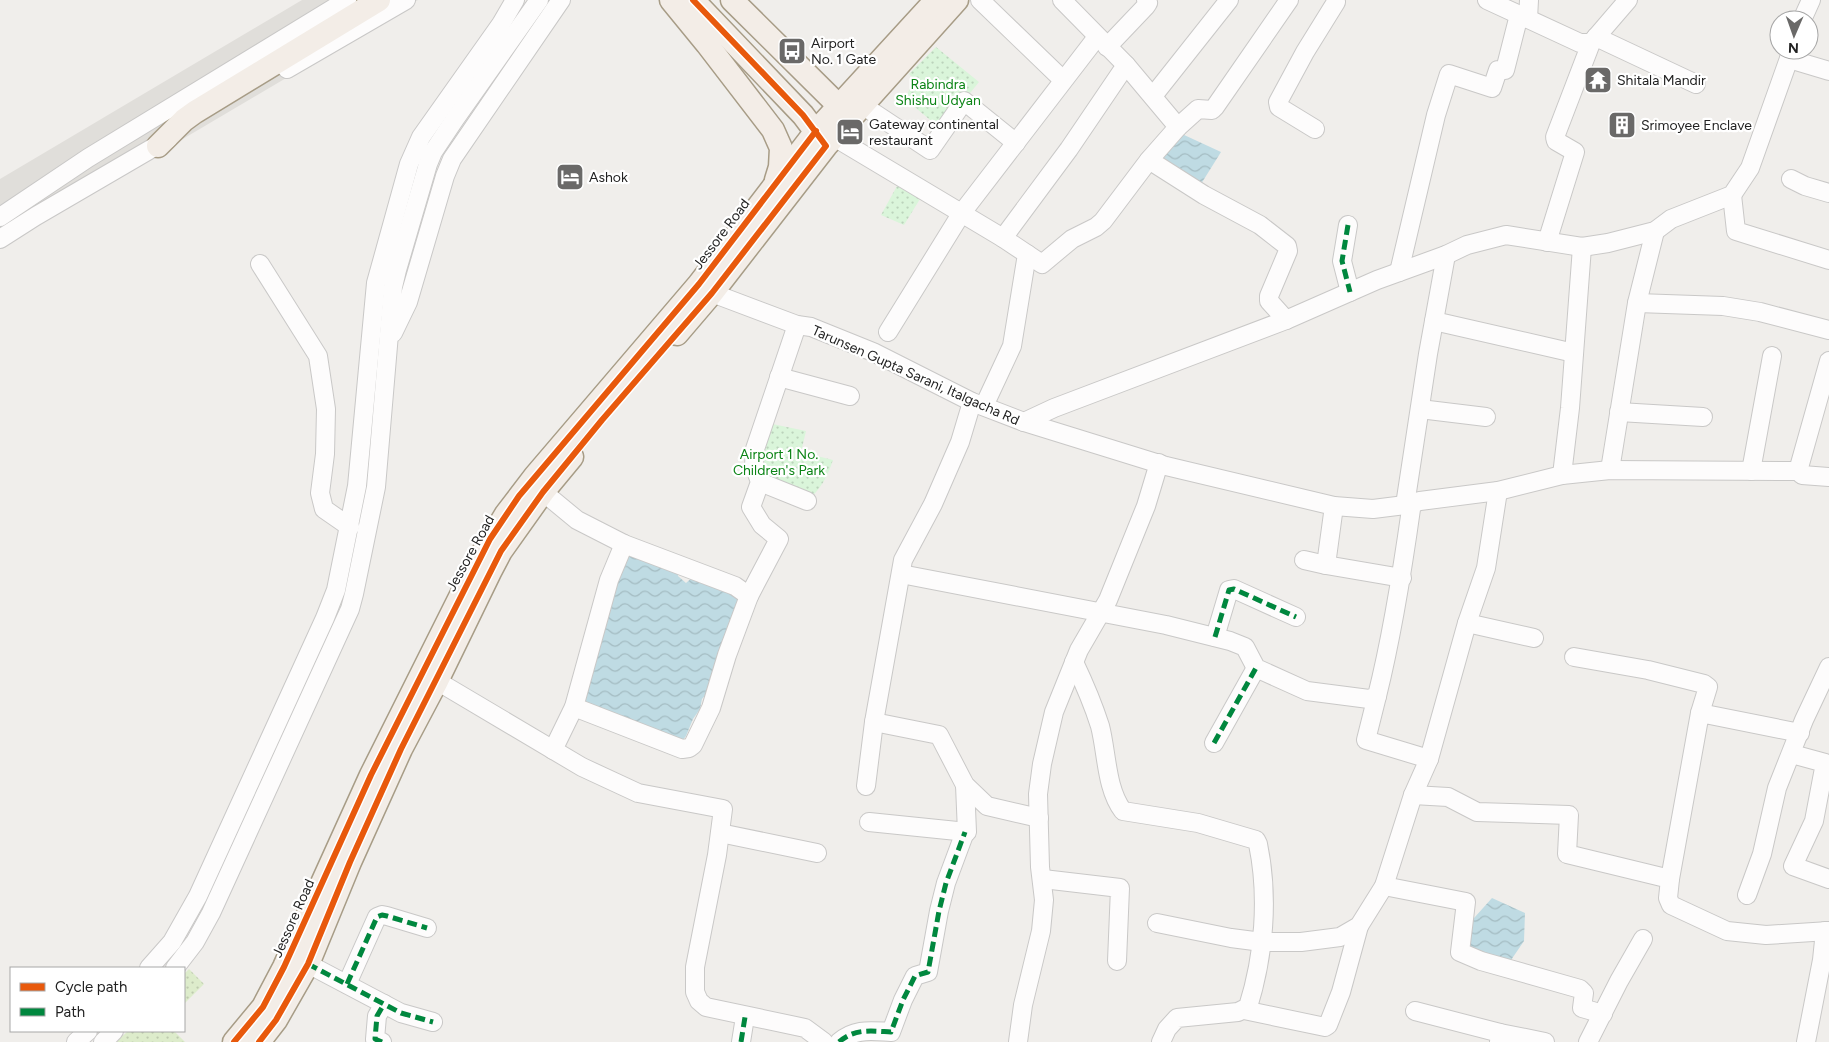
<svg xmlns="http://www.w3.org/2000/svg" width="1829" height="1042" font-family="Figtree,sans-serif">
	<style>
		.airport { fill: #e0deda }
		.park { fill: url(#park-dots) }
		.garden { fill: url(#garden-dots) }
		.water { fill: url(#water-waves) }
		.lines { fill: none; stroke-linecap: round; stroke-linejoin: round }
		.minor-casing { stroke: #c9c8c7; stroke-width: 20 }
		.major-casing { stroke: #a79c86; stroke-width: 25 }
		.minor { stroke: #fdfcfc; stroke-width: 18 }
		.major { stroke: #f3ede7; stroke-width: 22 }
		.quiet { stroke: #00873e; stroke-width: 5; stroke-dasharray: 10 5; stroke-linecap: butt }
		.cycleway-casing { stroke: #fff; stroke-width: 9 }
		.cycleway { stroke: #e8590c; stroke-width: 6 }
		.labels { text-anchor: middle; stroke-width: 4.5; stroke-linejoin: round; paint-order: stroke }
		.poi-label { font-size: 14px; fill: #222; stroke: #fff; text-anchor: start }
		.park-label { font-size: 14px; fill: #0c8416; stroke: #fff }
		.street-label { font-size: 14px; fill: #222; stroke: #fff }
	</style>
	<defs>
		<pattern id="park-dots" width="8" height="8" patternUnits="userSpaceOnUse" patternTransform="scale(1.25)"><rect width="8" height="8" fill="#daf5da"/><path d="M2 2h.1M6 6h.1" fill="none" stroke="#bbd2bb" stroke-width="1.8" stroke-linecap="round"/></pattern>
		<pattern id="garden-dots" width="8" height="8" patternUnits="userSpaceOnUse" patternTransform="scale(1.25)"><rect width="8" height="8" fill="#ddeccb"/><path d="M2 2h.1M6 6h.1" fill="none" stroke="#bdcaae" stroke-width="1.8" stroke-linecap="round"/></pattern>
		<pattern id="water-waves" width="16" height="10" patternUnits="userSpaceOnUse" patternTransform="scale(1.25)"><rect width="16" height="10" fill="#bfdbe3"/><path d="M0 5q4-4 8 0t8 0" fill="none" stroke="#a4bcc2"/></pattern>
	</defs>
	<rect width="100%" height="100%" fill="#f0eeeb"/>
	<path class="airport" d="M302,0H418L0,247V179Z"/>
	<g class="park">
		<path d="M936,47L979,82L941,129L905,99L914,79L909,74Z"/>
		<path d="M897,186L920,199L904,225L881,215Z"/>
		<path d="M763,422L806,431L801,452L833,460C827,477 821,489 807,501L760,482Z"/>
	</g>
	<g class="garden">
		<path d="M189,969L204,984L184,1004V974Z"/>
		<path d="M128,1031H174L185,1042H116Z"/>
	</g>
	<g class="water">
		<path d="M1182,134L1221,152L1201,184L1156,162Z"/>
		<path d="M627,552L677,568L678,576L686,583L695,575L737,594L741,611L712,687L702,699L700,709L693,719L686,736L682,741H676L575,698Z"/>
		<path d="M1492,898L1525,913L1524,941L1509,963L1469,952L1466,927Z"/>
	</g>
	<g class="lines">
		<defs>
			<g id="minor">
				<path d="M980,0L1063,80"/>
				<path d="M1487,0L1580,43H1591L1628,0"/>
				<path d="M1528,19L1529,0"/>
				<path d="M1802,20L1811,0"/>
				<path d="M1596,37L1696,84"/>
				<path d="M1107,47L1146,6L1148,3L1146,0"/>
				<path d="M1789,59L1829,71"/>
				<path d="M287,69L406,0"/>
				<path d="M1153,96L1229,0"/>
				<path d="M862,105L930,150L964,101L1016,143"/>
				<path d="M1178,127L1198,109L1212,110L1215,107L1289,0"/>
				<path d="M1315,129L1279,107L1278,102L1305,52L1336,2"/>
				<path d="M834,137L1003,238L1027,254L1012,346L984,406"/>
				<path d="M1149,160L1204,195L1260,225L1287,246L1288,251L1269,296V301L1286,320"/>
				<path d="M1791,179L1805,186L1829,193"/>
				<path d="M1732,195L1736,231L1829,260"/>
				<path d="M0,217L88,158L347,0"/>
				<path d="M1348,225L1342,261L1350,292"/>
				<path d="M1003,238L1069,149L1126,65L1062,0"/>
				<path d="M0,239L36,216L168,139"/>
				<path d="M1547,242L1575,152L1556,141L1555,137L1591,43"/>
				<path d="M1027,254L1042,264L1072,239L1096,227L1103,221L1149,160L1178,127L1126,65"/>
				<path d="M260,264L318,356L326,409L325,454L320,493L324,509L350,527"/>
				<path d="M1399,272L1436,115L1449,74L1492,88L1498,70H1505L1519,15"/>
				<path d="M712,293L797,325L811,327L873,352L972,402L1024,422L1166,466L1334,506L1373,509L1405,505L1420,501L1498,491L1562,475L1610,470L1798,471L1802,475L1829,477"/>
				<path d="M1637,303L1723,306L1760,312L1829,330"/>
				<path d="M1434,321L1574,353"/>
				<path d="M888,332L961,214L1097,37"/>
				<path d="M393,333L408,302L445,176L452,159L561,0"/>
				<path d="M779,377L850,396"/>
				<path d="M972,402L960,442L933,504L903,560L874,722L939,735L965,785L987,806L1039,818"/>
				<path d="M1420,409L1486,417"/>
				<path d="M1619,412L1703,417"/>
				<path d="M1024,422L1054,408L1286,320L1377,280L1446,255L1467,245L1506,235L1582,247L1608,243L1655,231L1671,219L1732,195L1750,168L1792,50"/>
				<path d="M1610,470L1637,303L1655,231"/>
				<path d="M1751,471L1772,356"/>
				<path d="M1798,471L1829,361"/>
				<path d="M1562,475L1570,408L1582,247"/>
				<path d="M760,482L807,501"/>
				<path d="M543,492L577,520L624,544L735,586L749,596L779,539L762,525L751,507L760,482L754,465L755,449L797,325"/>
				<path d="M1405,505L1428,354L1446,255"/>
				<path d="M1334,506L1326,565L1402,578"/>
				<path d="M1304,560L1326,565"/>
				<path d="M901,574L1166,625L1230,641L1245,647L1256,668L1307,691L1369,699L1377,696C1393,632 1403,567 1412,502"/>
				<path d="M1467,623L1534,638"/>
				<path d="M1215,637L1229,590L1234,589L1296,617"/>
				<path d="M1574,657L1648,670L1704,684L1708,687L1700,713"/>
				<path d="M1074,662C1084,683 1093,704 1100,726C1107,753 1106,789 1123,811L1198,823L1249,838L1256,840L1258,844C1269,897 1264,956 1248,1007L1238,1012L1177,1018L1167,1029L1161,1042"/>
				<path d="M437,681L582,767L638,793L723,809L717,855L695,967V992L699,1001L706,1007L805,1028L824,1042"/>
				<path d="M1377,696L1366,740L1429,759"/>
				<path d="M574,707L682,749L689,748L693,745L711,708L727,655L749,596"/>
				<path d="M1214,743L1256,668"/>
				<path d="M553,750L574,707L609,580L624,544"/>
				<path d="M1792,754L1825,763L1814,821L1793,866L1829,879"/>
				<path d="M866,786L874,722"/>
				<path d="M1413,795L1448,797L1477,812L1569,815L1567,854L1670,879L1668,898L1671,905L1727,931L1766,935L1829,931"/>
				<path d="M869,822L967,832L965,785"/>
				<path d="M720,833L817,853"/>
				<path d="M1043,879L1120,888L1117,961"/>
				<path d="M1670,879L1700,713L1800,733"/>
				<path d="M1384,886L1466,902L1460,952L1481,961L1580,989L1584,993L1582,1008L1603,1014"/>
				<path d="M1747,895L1762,854L1777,788L1804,720L1829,667"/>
				<path d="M1157,923L1231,938L1262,942H1301L1340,937L1359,926L1384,886L1413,795L1429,759L1467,623L1486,568L1498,491"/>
				<path d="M308,964L401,1013L433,1022"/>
				<path d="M149,968L172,942L198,896L325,618L336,590L357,486L376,283L409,164L421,137L501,24L515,0"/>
				<path d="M175,968L195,942L211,913L350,609L354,594L376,487L393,287L397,270L428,164L433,152L455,119L539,0"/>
				<path d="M347,984L377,917L382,915L387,916L427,928"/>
				<path d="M1244,1010L1325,1027L1328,1025L1341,992L1359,926"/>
				<path d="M1415,1011L1500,1033"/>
				<path d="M76,1042L88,1031"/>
				<path d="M103,1042L114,1031"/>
				<path d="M382,1042L375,1039L377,1016L384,1004"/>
				<path d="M741,1042L745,1017"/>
				<path d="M839,1042C855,1028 871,1031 891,1032L903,1000L915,976L928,972L939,911L946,883L965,832"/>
				<path d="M1018,1042L1023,1005L1041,931L1044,900L1040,867L1038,794L1042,764L1054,712L1079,650L1108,600L1146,506L1159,463"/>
				<path d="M1499,1042L1500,1033L1545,1042"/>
				<path d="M1588,1042L1619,981L1643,939"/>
				<path d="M1806,1042L1822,960L1825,931"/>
			</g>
			<g id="major">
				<path d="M671,0L707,44L773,130L781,148L780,167L776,180"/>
				<path d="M693,0L803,115L824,143"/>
				<path d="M732,0L848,115"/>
				<path d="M158,146L184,120L195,112L379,0"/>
				<path d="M677,334L712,293L826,146L957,0"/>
				<path d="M234,1042L263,1007L284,967L371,775L479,559L506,514L535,476L699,284L816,131L936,0"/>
				<path d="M259,1042L276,1020L308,964L350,862L401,749L437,681L490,572L501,551L543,492L572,457"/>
			</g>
		</defs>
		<use href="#minor" class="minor-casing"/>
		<use href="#major" class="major-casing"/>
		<use href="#minor" class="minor"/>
		<use href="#major" class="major"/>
		<g class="quiet">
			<path d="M1348,225L1342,261L1350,292"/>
			<path d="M1215,637L1229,590L1234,589L1296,617"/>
			<path d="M1214,743L1256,668"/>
			<path d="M308,964L401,1013L433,1022"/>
			<path d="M347,984L377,917L382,915L387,916L427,928"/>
			<path d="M382,1042L375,1039L377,1016L384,1004"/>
			<path d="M741,1042L745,1017"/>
			<path d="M839,1042C855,1028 871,1031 891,1032L903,1000L915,976L928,972L939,911L946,883L965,832"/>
		</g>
		<defs>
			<g id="cycleway">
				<path d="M234,1042L263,1007L284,967L371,775L490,539L519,496L699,284L816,131"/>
				<path d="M259,1042L276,1020L308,964L350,862L401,749L501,551L543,492L602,420L712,293L826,146L803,115L693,0"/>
			</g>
		</defs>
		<use href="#cycleway" class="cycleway-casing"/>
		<use href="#cycleway" class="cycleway"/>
	</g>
	<defs>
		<symbol id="bus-square" viewBox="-11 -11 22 22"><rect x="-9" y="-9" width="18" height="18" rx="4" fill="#6a6968" stroke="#fff"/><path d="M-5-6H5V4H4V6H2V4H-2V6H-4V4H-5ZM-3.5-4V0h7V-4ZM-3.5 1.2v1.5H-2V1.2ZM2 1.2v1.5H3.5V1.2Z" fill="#fff"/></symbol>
		<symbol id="temple-square" viewBox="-11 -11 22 22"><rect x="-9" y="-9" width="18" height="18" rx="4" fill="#6a6968" stroke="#fff"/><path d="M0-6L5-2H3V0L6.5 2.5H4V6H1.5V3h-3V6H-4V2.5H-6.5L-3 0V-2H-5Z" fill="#fff"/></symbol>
		<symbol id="building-square" viewBox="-11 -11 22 22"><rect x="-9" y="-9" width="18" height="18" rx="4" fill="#6a6968" stroke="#fff"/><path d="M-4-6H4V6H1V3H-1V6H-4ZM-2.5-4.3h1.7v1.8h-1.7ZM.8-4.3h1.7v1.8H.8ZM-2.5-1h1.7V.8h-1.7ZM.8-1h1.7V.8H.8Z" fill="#fff"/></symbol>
		<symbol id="hotel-square" viewBox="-11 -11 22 22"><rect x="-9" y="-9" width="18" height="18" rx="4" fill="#6a6968" stroke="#fff"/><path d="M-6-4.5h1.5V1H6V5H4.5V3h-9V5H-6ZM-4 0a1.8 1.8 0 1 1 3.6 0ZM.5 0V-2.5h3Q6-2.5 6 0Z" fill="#fff"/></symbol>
	</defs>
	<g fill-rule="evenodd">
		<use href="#bus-square" x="776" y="35" width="32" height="32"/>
		<use href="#temple-square" x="1582" y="64" width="32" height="32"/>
		<use href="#building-square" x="1606" y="109" width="32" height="32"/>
		<use href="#hotel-square" x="834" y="116" width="32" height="32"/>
		<use href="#hotel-square" x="554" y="161" width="32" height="32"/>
	</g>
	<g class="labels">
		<g class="poi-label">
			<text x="811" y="48">Airport<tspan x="811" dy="16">No. 1 Gate</tspan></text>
			<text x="1617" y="85">Shitala Mandir</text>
			<text x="869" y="129">Gateway continental<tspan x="869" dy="16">restaurant</tspan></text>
			<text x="1641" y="130">Srimoyee Enclave</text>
			<text x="589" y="182">Ashok</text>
		</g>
		<g class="park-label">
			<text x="938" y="89">Rabindra<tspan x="938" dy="16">Shishu Udyan</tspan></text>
			<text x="779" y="459">Airport 1 No.<tspan x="779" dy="16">Children's Park</tspan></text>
		</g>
		<g class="street-label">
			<text transform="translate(721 234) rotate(-53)" y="5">Jessore Road</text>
			<text transform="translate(916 375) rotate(24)" y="5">Tarunsen Gupta Sarani, Italgacha Rd</text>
			<text transform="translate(470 553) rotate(-61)" y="5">Jessore Road</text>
			<text transform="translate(293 918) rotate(-66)" y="5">Jessore Road</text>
		</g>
	</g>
	<rect x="10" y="967" width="175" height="65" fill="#ffffff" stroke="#a7a7a7"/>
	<rect x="20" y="983" width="25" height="8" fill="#e8590c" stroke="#a7a7a7"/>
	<text x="55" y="992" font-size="15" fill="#222222">Cycle path</text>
	<rect x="20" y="1008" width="25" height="8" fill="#00873e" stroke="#a7a7a7"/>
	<text x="55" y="1017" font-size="15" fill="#222222">Path</text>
	<g transform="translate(1794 35) rotate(182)"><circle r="24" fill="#ffffff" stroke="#a7a7a7"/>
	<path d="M0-4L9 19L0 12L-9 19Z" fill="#6a6968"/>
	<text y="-8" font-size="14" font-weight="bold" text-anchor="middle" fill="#222222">N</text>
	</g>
</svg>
